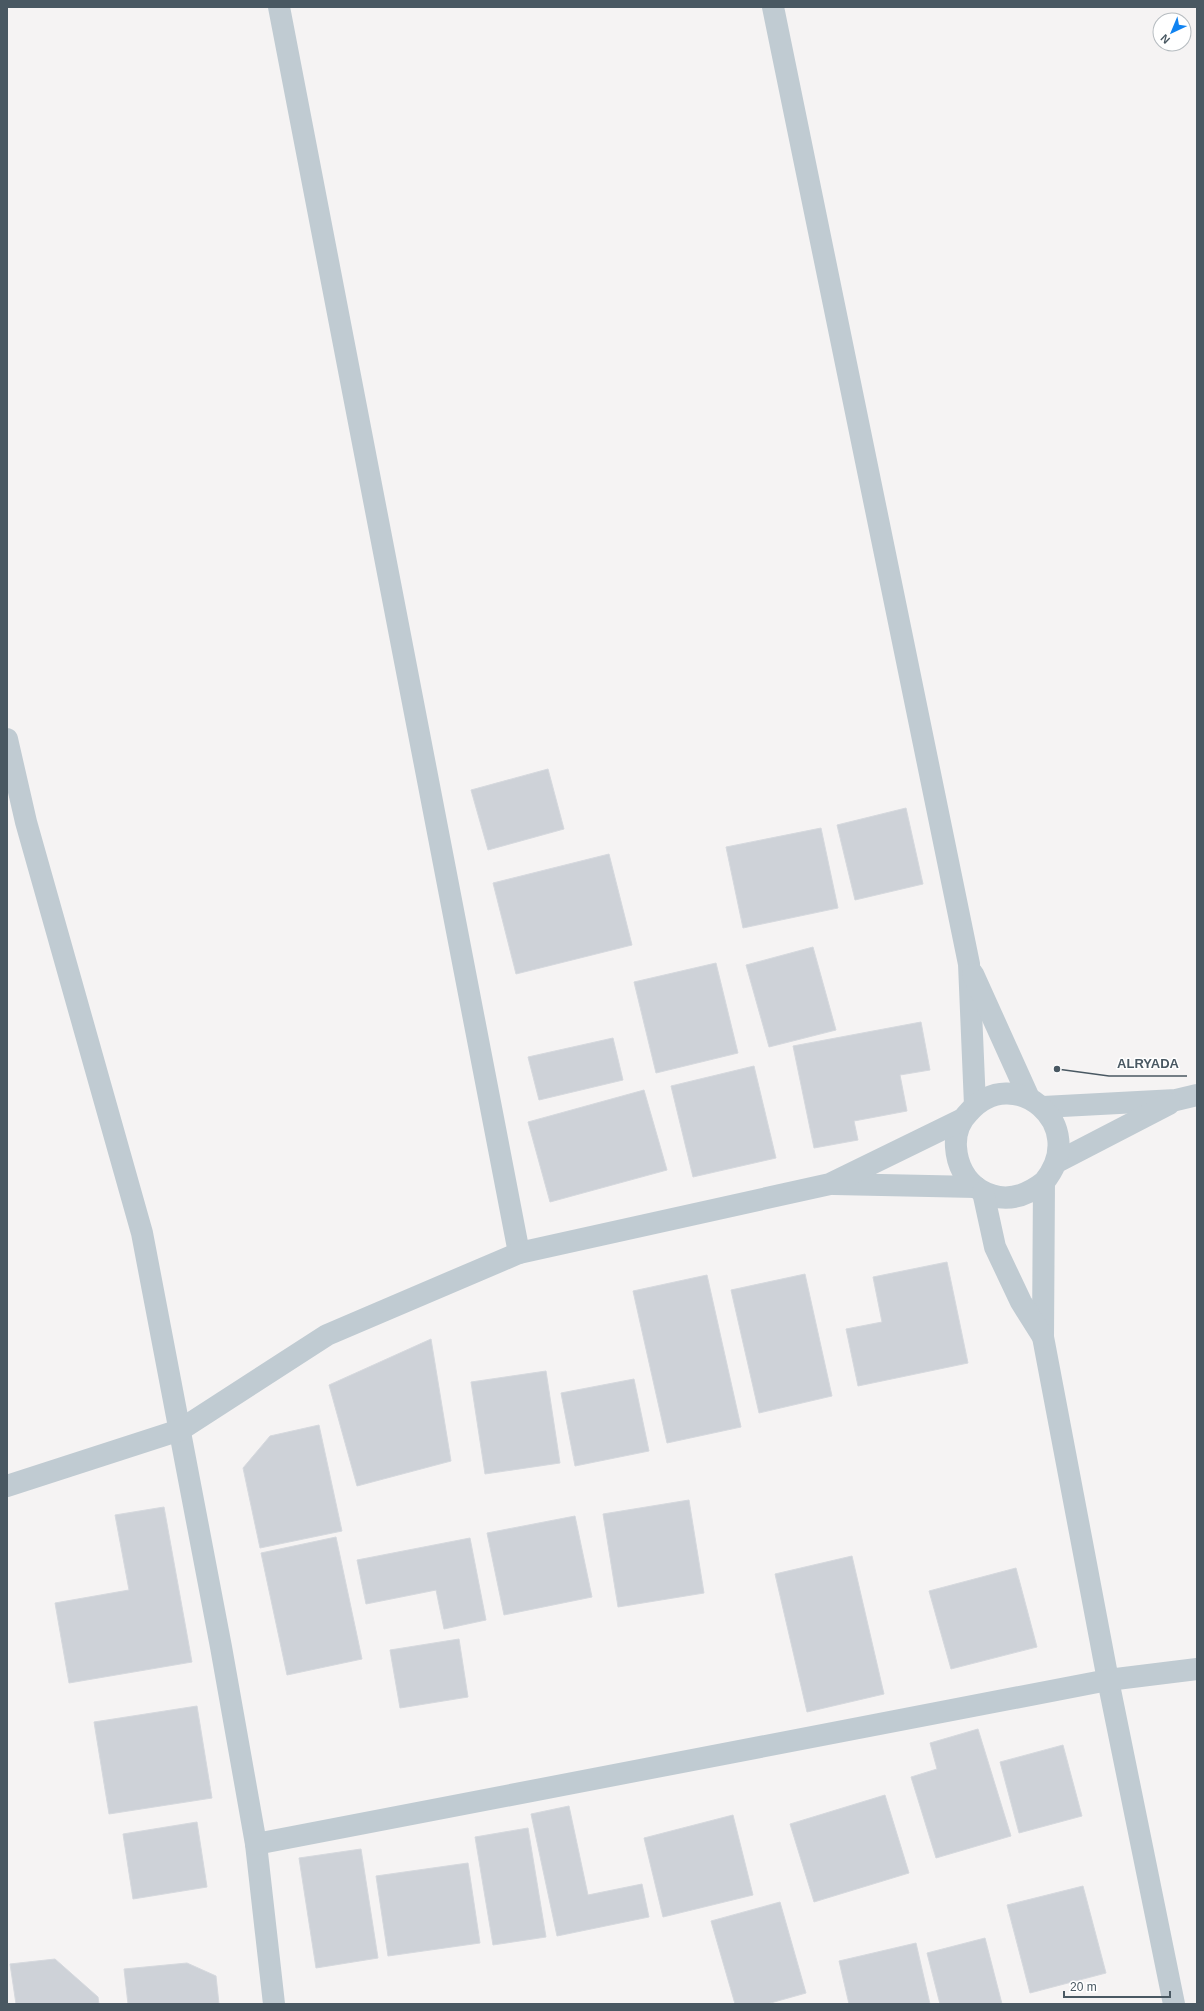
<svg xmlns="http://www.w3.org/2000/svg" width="1204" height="2011" font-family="Helvetica,sans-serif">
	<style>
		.building { fill: #ced2d8; stroke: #d6d9de }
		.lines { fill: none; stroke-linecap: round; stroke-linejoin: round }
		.minor { stroke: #c0cbd2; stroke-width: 22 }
		.leader { fill: none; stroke: #495862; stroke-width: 1.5 }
		.callout-dot { fill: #495862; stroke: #fff; stroke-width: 1.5 }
		.callout-label { font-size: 13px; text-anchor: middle; font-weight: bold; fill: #495862; stroke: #fff; stroke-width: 3; stroke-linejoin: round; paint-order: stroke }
	</style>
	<rect width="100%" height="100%" fill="#f5f3f3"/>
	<g class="building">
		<path d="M548,769L564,829L488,850L471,790Z"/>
		<path d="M906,808L923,884L855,900L837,825Z"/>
		<path d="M821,828L838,908L743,928L726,847Z"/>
		<path d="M609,854L632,945L516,974L493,883Z"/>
		<path d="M813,947L836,1030L769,1047L746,965Z"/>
		<path d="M716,963L738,1053L656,1073L634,982Z"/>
		<path d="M921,1022L930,1070L900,1075L907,1111L854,1121L858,1140L814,1148L793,1046Z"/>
		<path d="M613,1038L623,1080L539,1100L528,1057Z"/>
		<path d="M754,1066L776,1158L693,1177L671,1086Z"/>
		<path d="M644,1090L667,1170L550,1202L528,1122Z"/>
		<path d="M947,1262L968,1363L858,1386L846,1329L882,1322L873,1277Z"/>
		<path d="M805,1274L832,1396L759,1413L731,1290Z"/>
		<path d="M707,1275L741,1427L667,1443L633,1291Z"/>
		<path d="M431,1339L451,1461L357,1486L329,1385Z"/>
		<path d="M546,1371L560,1463L485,1474L471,1382Z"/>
		<path d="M634,1379L649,1451L575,1466L561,1393Z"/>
		<path d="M319,1425L342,1531L260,1548L243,1468L270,1436Z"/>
		<path d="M689,1500L704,1593L618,1607L603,1514Z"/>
		<path d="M164,1507L192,1662L69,1683L55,1603L129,1590L115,1515Z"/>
		<path d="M575,1516L592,1597L504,1615L487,1533Z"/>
		<path d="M336,1537L362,1659L287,1675L261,1553Z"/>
		<path d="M470,1538L486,1620L444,1629L436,1590L366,1604L357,1560Z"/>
		<path d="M852,1556L884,1694L807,1712L775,1574Z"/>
		<path d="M1016,1568L1037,1647L951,1669L929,1591Z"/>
		<path d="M459,1639L468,1697L400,1708L390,1650Z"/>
		<path d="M197,1706L212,1798L109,1814L94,1722Z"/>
		<path d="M978,1729L1011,1836L936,1858L911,1777L937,1769L930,1743Z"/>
		<path d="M1063,1745L1082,1816L1019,1833L1000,1762Z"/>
		<path d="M885,1795L909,1873L814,1902L790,1824Z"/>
		<path d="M569,1806L588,1895L642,1884L649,1917L557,1936L531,1814Z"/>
		<path d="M733,1815L753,1895L663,1917L644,1838Z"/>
		<path d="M197,1822L207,1887L133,1899L123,1834Z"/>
		<path d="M528,1828L546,1937L493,1945L475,1837Z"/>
		<path d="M361,1849L378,1958L316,1968L299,1858Z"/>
		<path d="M468,1863L480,1943L388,1956L376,1876Z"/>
		<path d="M1083,1886L1106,1973L1030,1993L1007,1905Z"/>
		<path d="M780,1902L806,1993L767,2004H735L711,1921Z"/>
		<path d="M985,1938L1002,2004H940L927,1953Z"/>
		<path d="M916,1943L930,2004H849L839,1961Z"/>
		<path d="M55,1959L98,1997L99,2004H16L10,1964Z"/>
		<path d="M187,1963L216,1976L219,2004H128L124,1969Z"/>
	</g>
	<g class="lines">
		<g class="minor">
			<path d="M279,7L519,1253"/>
			<path d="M773,7L969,964L975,1105"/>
			<path d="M7,739L26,822L142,1233L221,1647L256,1844L274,2004"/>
			<path d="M973,974L1029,1098"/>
			<path d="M1043,1107L1176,1100L1197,1095"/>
			<path d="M1057,1162L1169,1104"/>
			<path d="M1044,1182C1025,1197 1003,1204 980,1190C965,1181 957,1164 956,1147C955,1133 959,1122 969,1112C1013,1061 1091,1125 1044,1182L1043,1337L1108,1680L1174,2004"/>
			<path d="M834,1184L976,1187"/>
			<path d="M983,1192L995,1247L1021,1302L1043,1337"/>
			<path d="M7,1486L180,1430L327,1335L519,1253L830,1184L961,1120"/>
			<path d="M256,1844L1108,1680L1197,1669"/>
		</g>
	</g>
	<path class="leader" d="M1057 1069L1109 1076H1187"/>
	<circle class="callout-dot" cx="1057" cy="1069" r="4"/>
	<g class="callout-label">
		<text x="1148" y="1068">ALRYADA</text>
	</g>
	<rect width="1204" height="2011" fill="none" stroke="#495862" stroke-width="16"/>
	<g transform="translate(1172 32) rotate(224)"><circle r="19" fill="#ffffff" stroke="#b6bcc0"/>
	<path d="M0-3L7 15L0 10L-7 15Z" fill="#1083f1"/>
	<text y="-6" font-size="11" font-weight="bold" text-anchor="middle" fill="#495862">N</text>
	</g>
	<path d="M1064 1991v6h106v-6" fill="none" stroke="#495862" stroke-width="2"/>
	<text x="1070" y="1991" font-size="12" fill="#495862" stroke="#ffffff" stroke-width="3" paint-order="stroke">20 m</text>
</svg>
